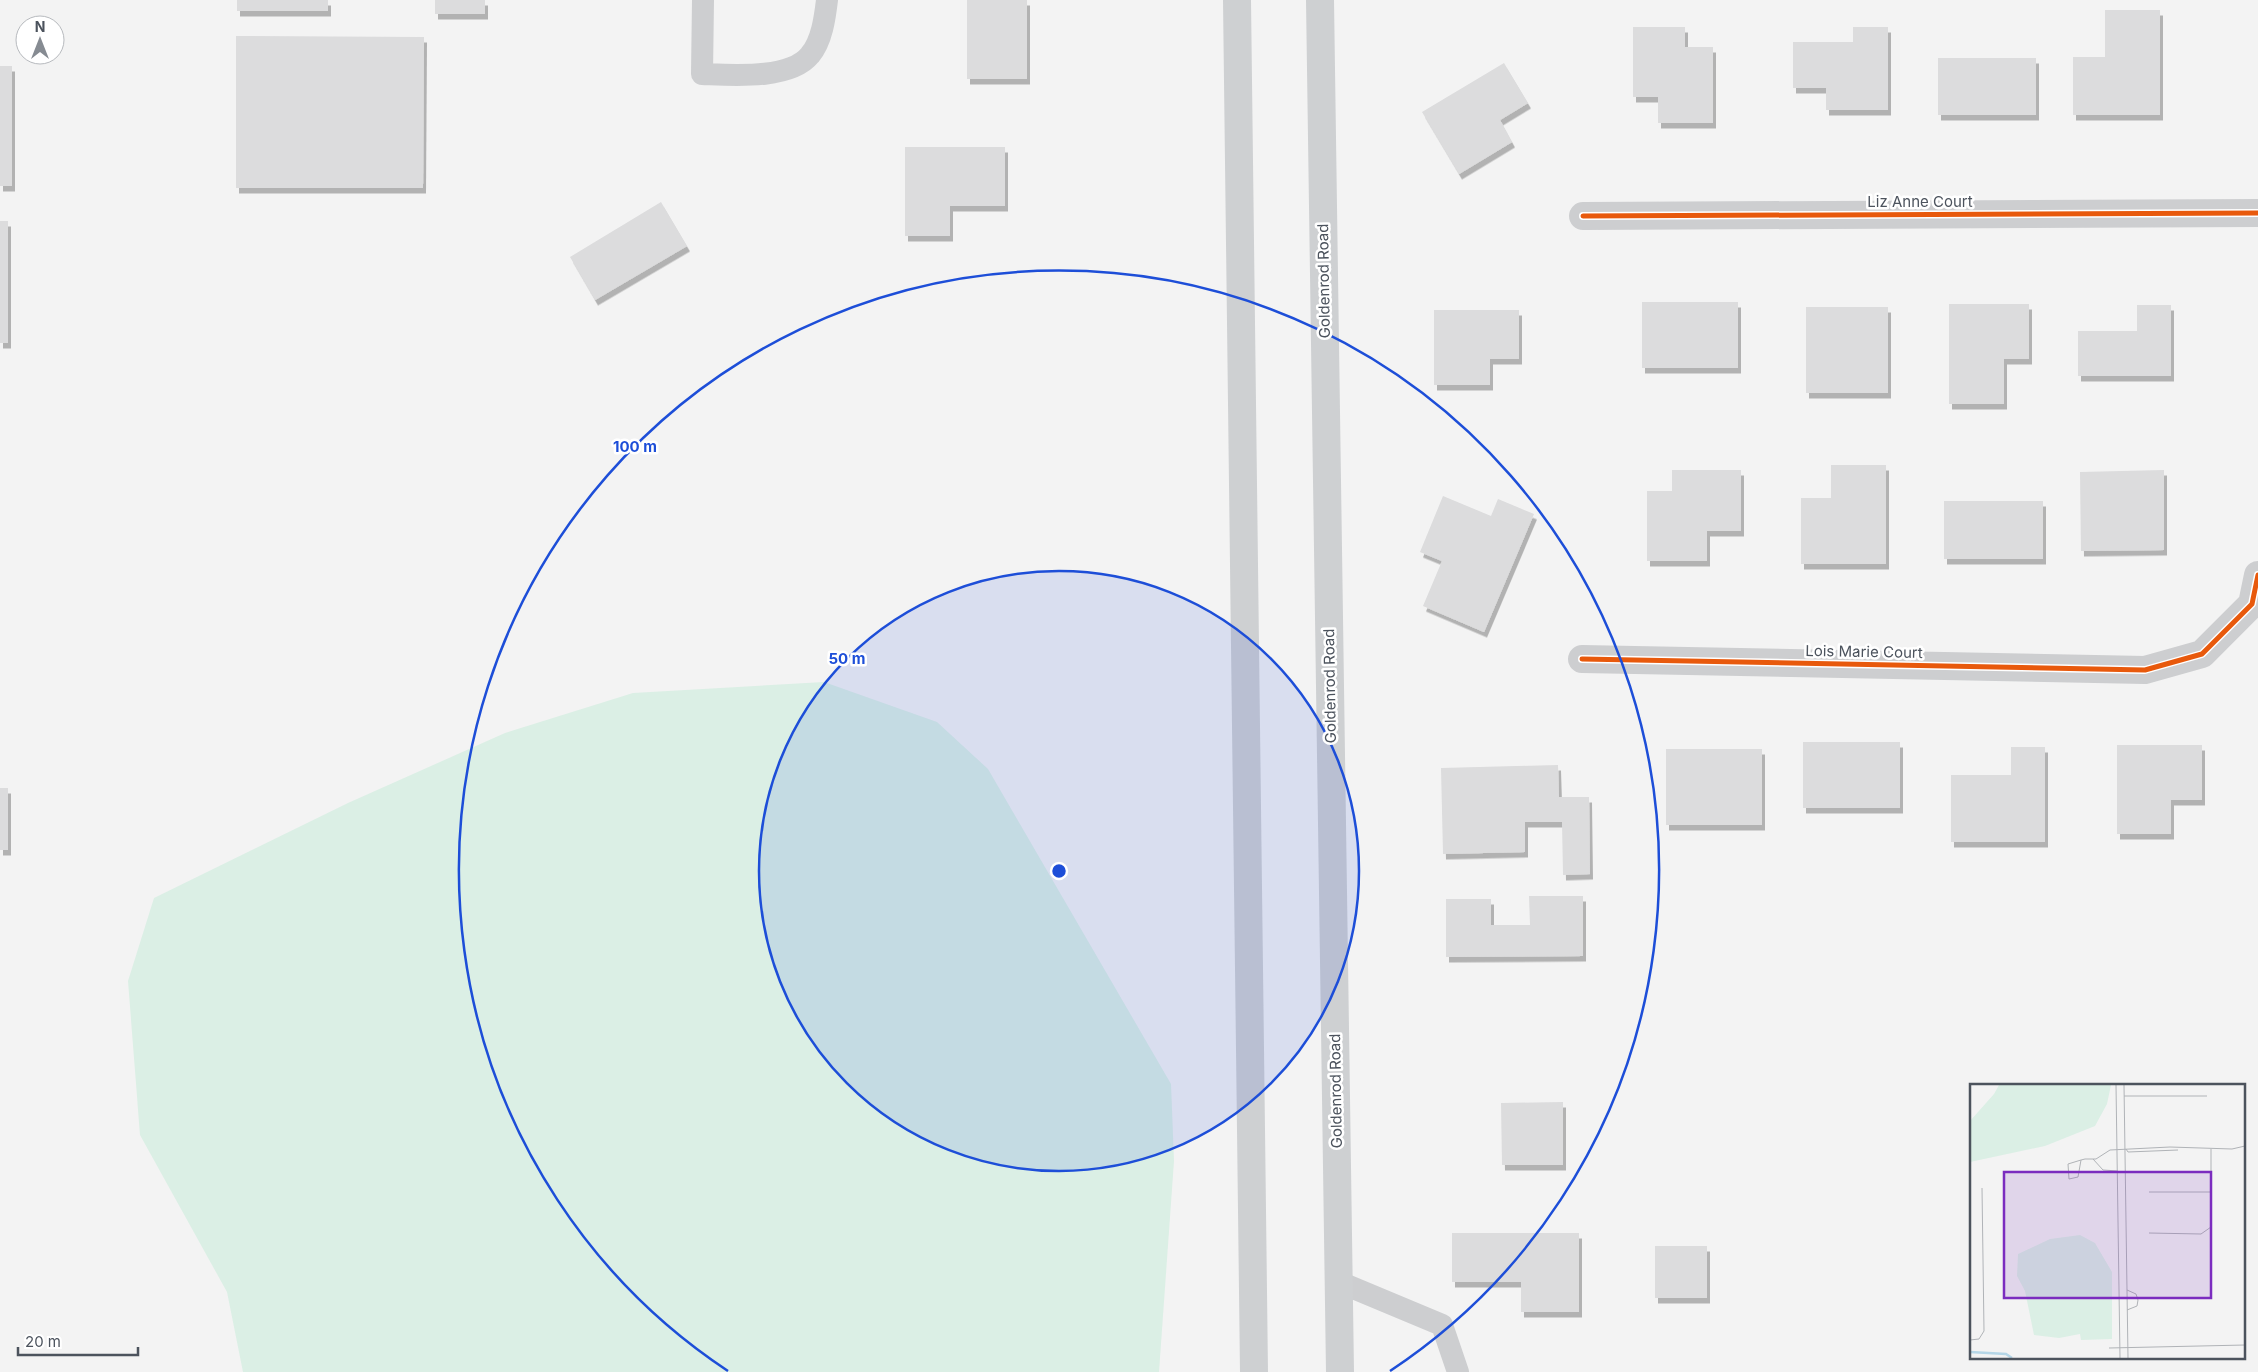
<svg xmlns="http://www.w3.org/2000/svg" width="2258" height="1372" font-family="Inter,sans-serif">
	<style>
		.green { fill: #dbefe5 }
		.building { fill: #dcdcdd; filter: url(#shadow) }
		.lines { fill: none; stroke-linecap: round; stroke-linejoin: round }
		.lane { stroke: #cdced0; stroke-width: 22 }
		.street { stroke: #cdced0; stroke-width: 28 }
		.secondary { stroke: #ced0d2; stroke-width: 28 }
		.cycleway-casing { stroke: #fff; stroke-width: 8 }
		.cycleway { stroke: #e8590c; stroke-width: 5 }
		.ring { fill: none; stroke: #1d4ed8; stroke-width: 2.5 }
		.labels { text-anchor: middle; stroke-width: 5; stroke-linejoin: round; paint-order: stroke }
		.street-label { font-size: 15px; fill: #4c535d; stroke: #fff }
		.inset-river { fill: none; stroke: #b5d6e7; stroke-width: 2.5 }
		.inset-road { fill: none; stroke: #b0b3b7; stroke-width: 1 }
		.view { fill: #7b2cbf; fill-opacity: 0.15; stroke: #7b2cbf; stroke-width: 2.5 }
		.inset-edge { fill: none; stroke: #4c535d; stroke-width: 2.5 }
		.centre { fill: #1d4ed8; stroke: #fff; stroke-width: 2.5 }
		.ring-label { font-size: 15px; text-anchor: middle; font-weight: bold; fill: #1d4ed8; stroke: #fff; stroke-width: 5; stroke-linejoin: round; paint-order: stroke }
	</style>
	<defs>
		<filter id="shadow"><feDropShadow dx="3" dy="5.5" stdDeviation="0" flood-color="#0004"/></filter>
	</defs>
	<rect width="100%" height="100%" fill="#f3f3f3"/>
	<path class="green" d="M824,682L937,722L988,769L1171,1084L1174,1161L1159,1372H243L227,1292L140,1135L128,981L154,898L348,803L505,733L633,693Z"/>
	<g class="building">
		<rect x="237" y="0" width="91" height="11"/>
		<rect x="435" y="0" width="50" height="14"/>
		<rect x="967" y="0" width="60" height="79"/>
		<path d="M2105,10H2160V115H2073V57H2105Z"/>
		<path d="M1633,27H1685V47H1713V123H1658V97H1633Z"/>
		<path d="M1853,27H1888V110H1826V88H1793V42H1853Z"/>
		<path d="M236,36L424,37L423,188H236Z"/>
		<rect x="1938" y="58" width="98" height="57"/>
		<path d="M1504,63L1528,103L1500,120L1512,142L1459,174L1422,112Z"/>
		<rect x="0" y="66" width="12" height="120"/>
		<path d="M905,147H1005V206H950V236H905Z"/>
		<path d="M661,202L687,246L595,300L570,257Z"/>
		<rect x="0" y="221" width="8" height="122"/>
		<rect x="1642" y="302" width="96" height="66"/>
		<path d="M1949,304H2029V359H2004V404H1949Z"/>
		<path d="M2137,305H2171V376H2078V331H2137Z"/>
		<rect x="1806" y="307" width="82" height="86"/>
		<path d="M1434,310H1519V359H1490V385H1434Z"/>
		<path d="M1831,465H1886V564H1801V498H1831Z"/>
		<path d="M1672,470H1741V531H1707V561H1647V491H1672Z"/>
		<path d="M2164,470V550L2081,551L2080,472Z"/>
		<path d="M1443,496L1491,516L1498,499L1534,514L1484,632L1423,606L1442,561L1420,552Z"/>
		<rect x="1944" y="501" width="99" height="58"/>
		<rect x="1803" y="742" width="97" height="66"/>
		<path d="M2117,745H2202V800H2171V834H2117Z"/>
		<path d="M2011,747H2045V842H1951V775H2011Z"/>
		<rect x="1666" y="749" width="96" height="76"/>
		<path d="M1558,765L1559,797H1589L1590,874L1563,875L1562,822H1525V852L1443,854L1441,768Z"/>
		<rect x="0" y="788" width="8" height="62"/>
		<path d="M1529,896H1583V956L1446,957V899H1491V925H1530Z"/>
		<path d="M1563,1102V1165H1502L1501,1103Z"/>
		<path d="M1452,1233H1579V1312H1521V1282H1452Z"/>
		<rect x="1655" y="1246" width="52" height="52"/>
	</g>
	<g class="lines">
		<g class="lane">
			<path d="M703,0L702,74C731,75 790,80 810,55C822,41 825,17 827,0"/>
			<path d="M1339,1282L1442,1325L1458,1372"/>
		</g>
		<g class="street">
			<path d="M1583,216L2258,213"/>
			<path d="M1582,659L2145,670L2202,654L2252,604L2258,575"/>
		</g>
		<g class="secondary">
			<path d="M1237,0L1254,1372"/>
			<path d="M1320,0L1340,1372"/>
		</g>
		<defs>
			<g id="cycleway">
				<path d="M1583,216L2258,213"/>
				<path d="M1582,659L2145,670L2202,654L2252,604L2258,575"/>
			</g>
		</defs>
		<use href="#cycleway" class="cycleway-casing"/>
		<use href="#cycleway" class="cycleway"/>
	</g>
	<circle cx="1059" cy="871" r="300" fill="#1d4ed8" fill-opacity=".12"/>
	<g class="ring">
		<circle cx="1059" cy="871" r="300"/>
		<path d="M728 1371A600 600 0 1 1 1390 1371"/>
	</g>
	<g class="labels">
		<g class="street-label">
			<text x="1920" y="207">Liz Anne Court</text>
			<text transform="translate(1324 281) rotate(-91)" y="5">Goldenrod Road</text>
			<text transform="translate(1864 652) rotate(1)" y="5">Lois Marie Court</text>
			<text transform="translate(1330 686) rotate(-91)" y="5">Goldenrod Road</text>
			<text transform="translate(1336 1091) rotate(-91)" y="5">Goldenrod Road</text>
		</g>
	</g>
	<g transform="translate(1970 1084)">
		<rect width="275" height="275" fill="#f3f3f3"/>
		<path d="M29,1H141L137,20L125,42L75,62L0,78V37L24,10ZM110,151L125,159L142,188V255L111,256L110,250L89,254L64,251L55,207L47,192L48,170L80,155Z" fill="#dbefe5"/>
		<path class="inset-river" d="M0,268L36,270L42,274"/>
		<path class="inset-road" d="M146,1L150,274M154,1L158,274M154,12H237M156,65L158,68L208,66M123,75L133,86L148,87M111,76L108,93L99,95L98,80L111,76L115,75H126L140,66L200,63L262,65L275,62M179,108H242M179,149L231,150L241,143V65M157,206L166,210L168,216L167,222L157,226M0,256L9,255L14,247L12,104M139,264L275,261"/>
		<path class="view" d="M34,88H241V214H34Z"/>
		<rect width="275" height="275" class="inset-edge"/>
	</g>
	<circle cx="1059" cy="871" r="8" class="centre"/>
	<g class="ring-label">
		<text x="635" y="452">100 m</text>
		<text x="847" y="664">50 m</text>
	</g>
	<g transform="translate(40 40)"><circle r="24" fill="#ffffff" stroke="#b7babe"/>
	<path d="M0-4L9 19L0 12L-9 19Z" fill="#868b92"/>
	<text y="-8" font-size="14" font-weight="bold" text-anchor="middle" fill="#4c535d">N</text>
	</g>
	<path d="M18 1347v8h120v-8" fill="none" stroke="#4c535d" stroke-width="2.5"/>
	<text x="25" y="1347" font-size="15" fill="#4c535d" stroke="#ffffff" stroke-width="4" paint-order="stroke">20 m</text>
</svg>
